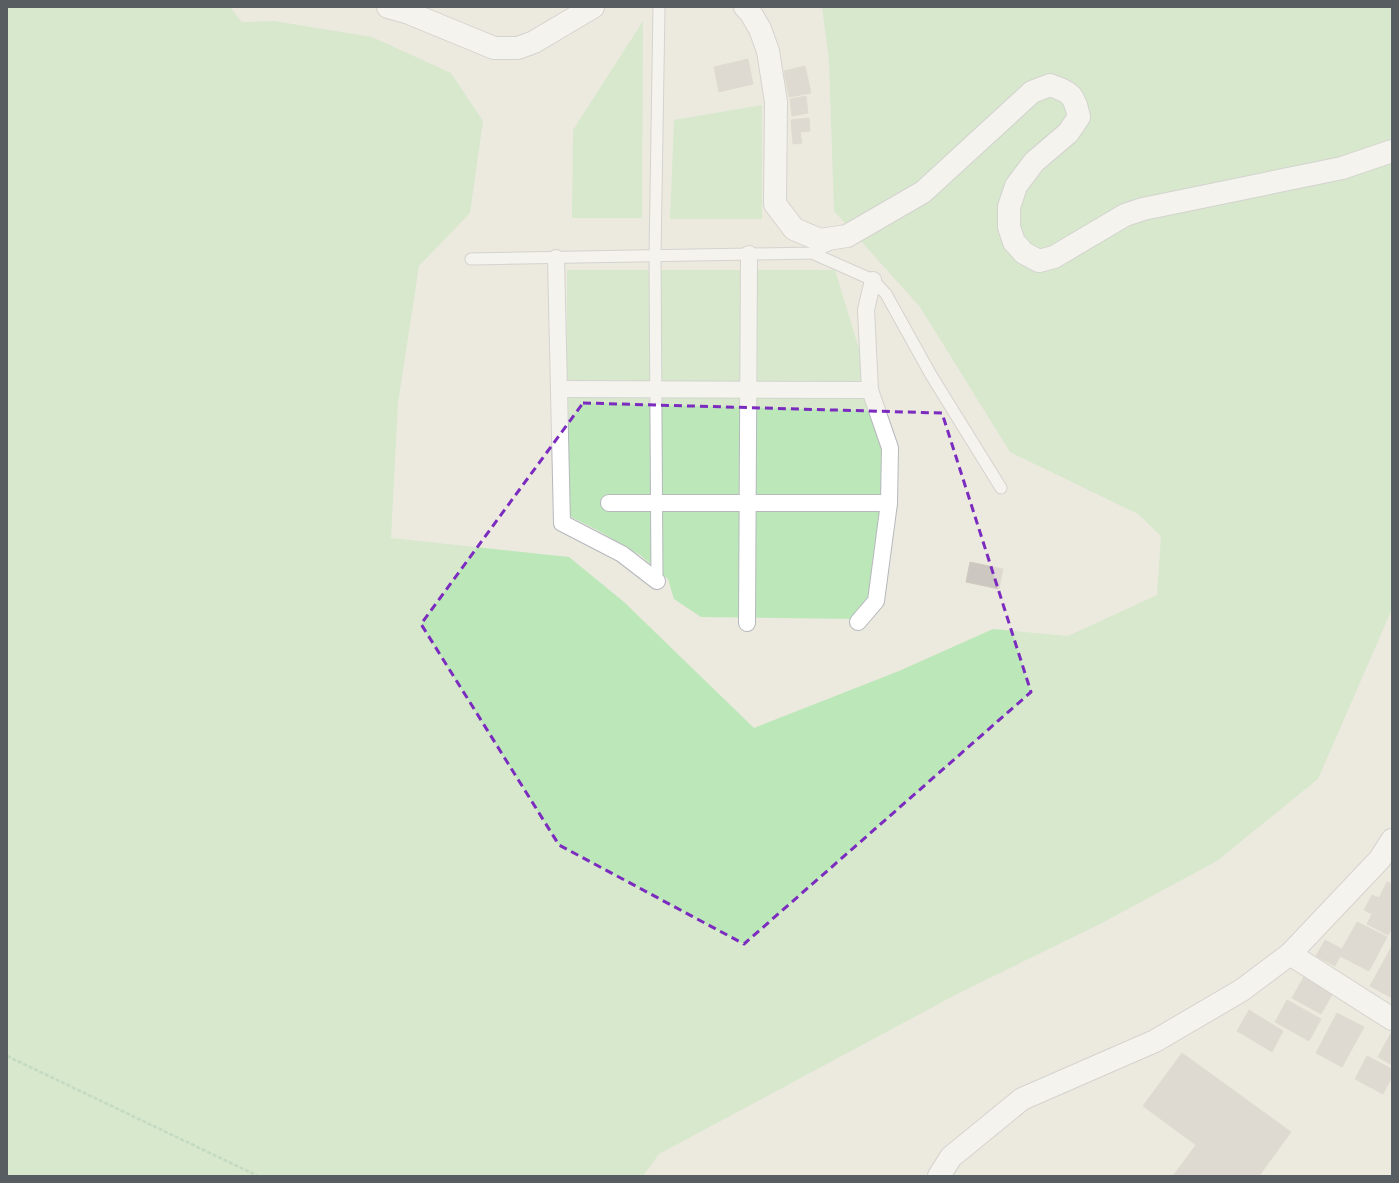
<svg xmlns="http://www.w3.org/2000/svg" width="1399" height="1183" font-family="'DM Sans',sans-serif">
	<rect width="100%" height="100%" fill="#ece9df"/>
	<g fill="#bce7b9">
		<path d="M7,7H230L242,22L274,21L372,37L451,73L483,121L470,213L419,266L398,403L391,538L569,557L624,602L754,728L899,671L993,629L1068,636L1157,595L1161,536L1138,514L1010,452L920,307L834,211L829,61L822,7H1392V609L1318,779L1217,861L1100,924L959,993L659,1154L643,1176H7Z"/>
		<path d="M643,21L642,218H572L573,130Z"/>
		<path d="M762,105V219H670L674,120Z"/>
		<path d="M567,270H835L866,372L885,448V509L871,599L855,619L701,617L674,599L668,579L640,555L597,530L567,515Z"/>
	</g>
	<g fill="#ccc7c0" stroke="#d1cabd">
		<path d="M748,59L753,84L719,92L714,67Z"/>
		<path d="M805,66L811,93L789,97L784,71Z"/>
		<path d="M806,96L808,113L792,116L790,99Z"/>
		<path d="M809,118L810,131L800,132L802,143L793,144L791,120Z"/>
		<path d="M970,562L1003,569L999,589L966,582Z"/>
		<path d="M1387,882L1392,884V928L1388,935L1367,924L1372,914L1364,910L1372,895L1379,898Z"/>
		<path d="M1357,922L1387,937L1369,971L1340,956L1335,966L1316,956L1325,940L1342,949Z"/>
		<path d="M1392,946V998L1370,986Z"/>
		<path d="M1305,975L1334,991L1321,1014L1292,998Z"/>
		<path d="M1287,1000L1321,1019L1309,1041L1275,1022Z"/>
		<path d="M1249,1010L1283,1031L1272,1052L1237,1031Z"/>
		<path d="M1337,1013L1364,1027L1342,1067L1316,1053Z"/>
		<path d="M1392,1031V1065L1378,1057Z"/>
		<path d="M1182,1053L1291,1132L1259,1176H1173L1196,1145L1143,1106Z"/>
		<path d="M1367,1056L1392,1069V1077L1383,1094L1355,1079Z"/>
	</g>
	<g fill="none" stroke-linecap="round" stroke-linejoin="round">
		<defs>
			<g id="service">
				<path d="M812,253L873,280L886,294L931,375L1001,488"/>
				<path d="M471,259L812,253L830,244"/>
				<path d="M657,581L655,256L659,7"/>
			</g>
			<g id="pedestrian">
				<path d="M556,258L562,523L622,554L657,581"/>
				<path d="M559,389L870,390"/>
				<path d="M609,503H889"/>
				<path d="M858,622L876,601L889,503L890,448L870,390L866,310L873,280"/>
				<path d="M747,623L749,254"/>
			</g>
			<g id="minor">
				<path d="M388,7L409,13L494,48H518L534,42L593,7"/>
				<path d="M745,7L750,12L760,29L768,51L776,102L775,204L794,229L820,240L847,236L923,192L1032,92L1050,85C1072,93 1074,95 1079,117L1068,133L1034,162L1016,186L1009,207V227L1014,242L1024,253L1039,261L1054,257L1125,215L1143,209L1342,168L1392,151"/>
				<path d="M1290,954L1392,1019"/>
				<path d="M939,1176L951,1157L1022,1099L1155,1041L1242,990L1290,954L1380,859L1392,840"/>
			</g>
		</defs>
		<use href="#service" stroke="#b5b8bd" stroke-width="13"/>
		<use href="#pedestrian" stroke="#b5b8bd" stroke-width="18"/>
		<use href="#minor" stroke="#b5b8bd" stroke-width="24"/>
		<path stroke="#92c89d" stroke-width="2.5" stroke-dasharray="4 2" stroke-linecap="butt" d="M7,1056L258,1176"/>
		<use href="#service" stroke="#fff" stroke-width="11"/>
		<use href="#pedestrian" stroke="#fff" stroke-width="16"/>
		<use href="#minor" stroke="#fff" stroke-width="22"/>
	</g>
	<path d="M0 0H1399V1183H0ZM583,403L942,413L1031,692L744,944L559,845L421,624Z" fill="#ece9df" fill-opacity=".55" fill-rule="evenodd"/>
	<path fill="none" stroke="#7b2cbf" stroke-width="3" stroke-dasharray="8 5" stroke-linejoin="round" d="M583,403L942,413L1031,692L744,944L559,845L421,624Z"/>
	<rect width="1399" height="1183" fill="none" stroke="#585d61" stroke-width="16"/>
</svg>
